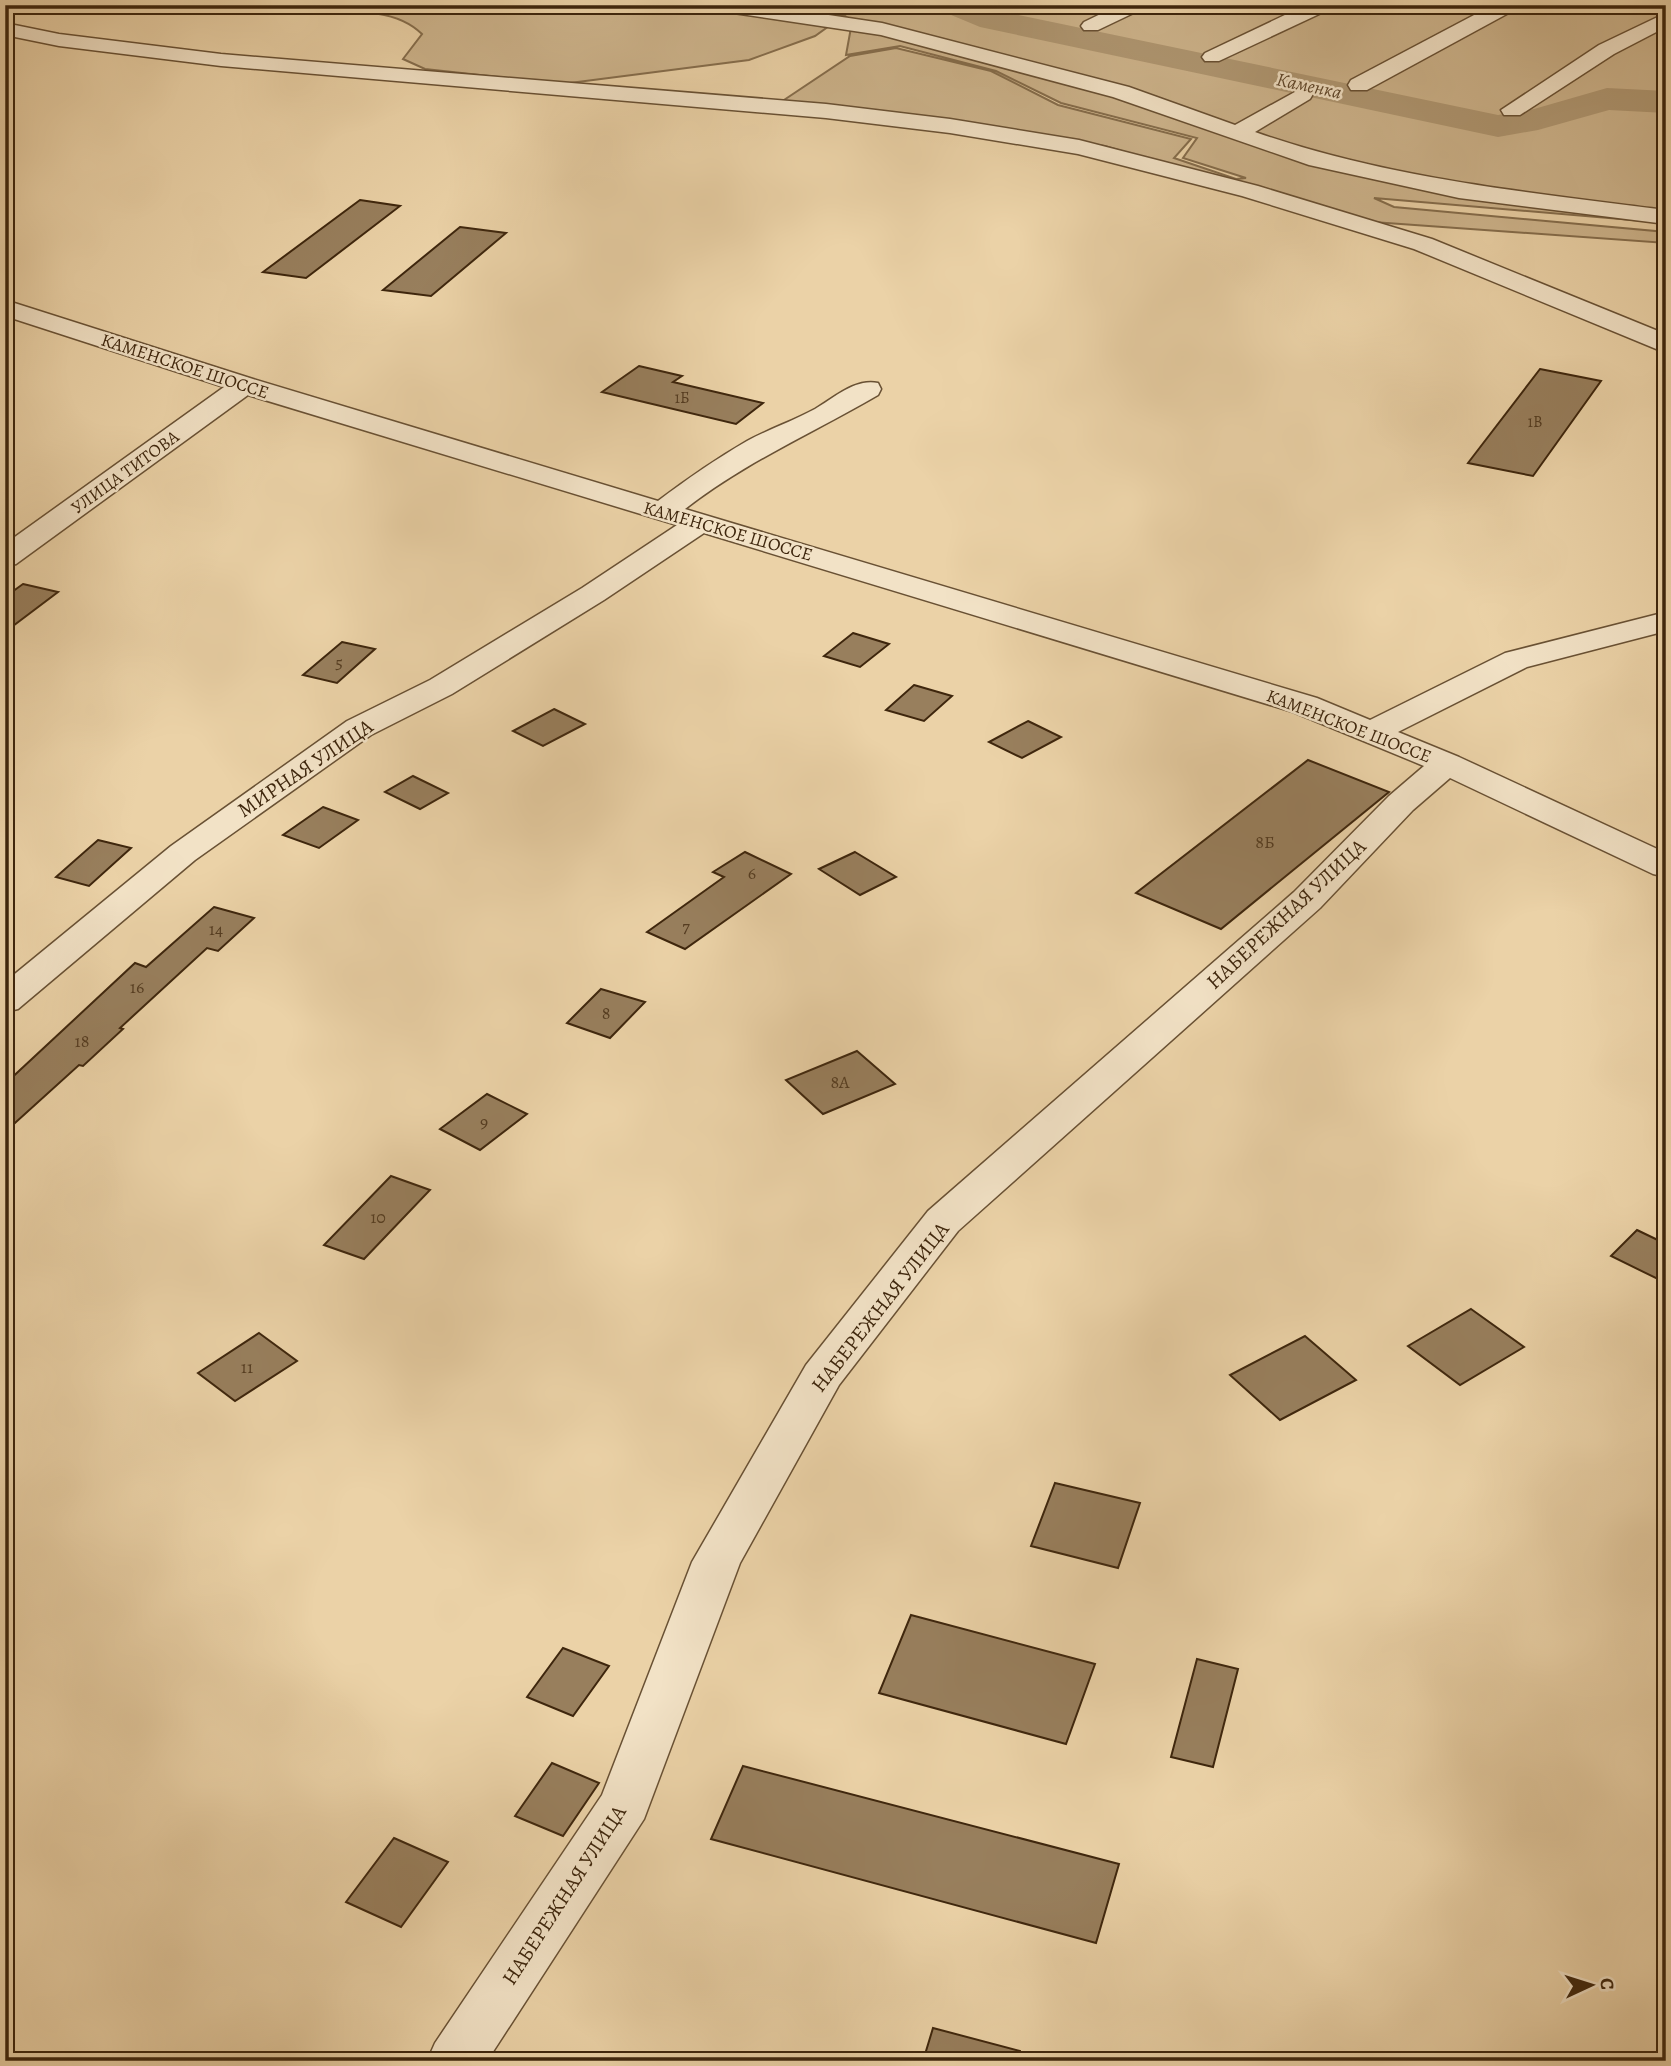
<svg xmlns="http://www.w3.org/2000/svg" width="1671" height="2066" font-family="Alegreya,serif">
	<rect width="100%" height="100%" fill="#ebd2a7"/>
	<filter id="stains"><feTurbulence type="fractalNoise" baseFrequency=".00286" numOctaves="4"/><feColorMatrix values="0 0 0 0 .2 0 0 0 0 .09 0 0 0 0 .02 0 0 0 .5 -.17"/></filter>
	<radialGradient id="worn" r=".72"><stop offset=".6" stop-color="#630" stop-opacity="0"/><stop offset="1" stop-color="#630" stop-opacity=".3"/></radialGradient>
	<g fill="#ceb58d" stroke="#866e4d" stroke-width="2">
		<path d="M189,5H742L843,16L815,36L749,60L562,84L425,69L403,59L422,34C390,3 339,14 298,13C261,12 225,10 189,5Z"/>
		<path d="M777,5H945L970,18L1495,128L1543,124L1611,104L1664,107L1666,223L1374,198L1394,207L1666,232V243L1373,222L1243,187L1105,146L933,120L778,104L850,56L896,48L991,71L1058,105L1191,139L1174,158L1236,179L1246,178L1183,158L1197,138L1061,103L996,71L900,46L846,55L852,22L842,13Z"/>
		<path d="M967,5H1666V98L1600,94L1530,115L1497,121L987,15Z"/>
	</g>
	<g fill="none" stroke-linecap="round" stroke-linejoin="round">
		<path fill="#b09873" fill-rule="evenodd" d="M940,5H982L990,9L1498,115L1534,109L1607,88L1666,91V113L1609,110L1538,130L1498,137L980,27L944,12Z"/>
	</g>
	<g fill="#987f5d" stroke="#3e260d" stroke-width="2">
		<path d="M360,200L400,206L306,278L263,272Z"/>
		<path d="M460,227L506,233L431,296L383,290Z"/>
		<path d="M639,366L682,376L673,382L763,403L736,424L602,392Z"/>
		<path d="M1540,369L1601,381L1533,476L1468,463Z"/>
		<path d="M23,584L58,592L5,632V597Z"/>
		<path d="M853,633L889,644L860,667L824,656Z"/>
		<path d="M342,642L375,649L337,683L303,675Z"/>
		<path d="M914,685L952,696L924,721L886,710Z"/>
		<path d="M554,709L585,724L543,746L513,731Z"/>
		<path d="M1028,721L1061,737L1022,758L989,742Z"/>
		<path d="M1308,760L1389,792L1221,929L1136,893Z"/>
		<path d="M413,776L448,793L420,809L385,792Z"/>
		<path d="M323,807L358,820L319,848L283,835Z"/>
		<path d="M98,840L131,848L89,886L56,877Z"/>
		<path d="M745,852L791,874L685,949L647,932L724,877L713,872Z"/>
		<path d="M855,852L896,877L860,895L819,869Z"/>
		<path d="M214,907L254,918L218,951L207,948L120,1028L123,1029L83,1066L79,1065L5,1132V1084L135,963L146,967Z"/>
		<path d="M601,989L645,1002L610,1038L567,1023Z"/>
		<path d="M857,1051L895,1084L823,1114L786,1080Z"/>
		<path d="M487,1094L527,1114L480,1150L440,1129Z"/>
		<path d="M391,1176L430,1190L364,1259L324,1245Z"/>
		<path d="M1637,1230L1666,1244V1283L1611,1256Z"/>
		<path d="M1471,1309L1524,1347L1460,1385L1408,1346Z"/>
		<path d="M259,1333L297,1361L235,1401L198,1373Z"/>
		<path d="M1305,1336L1356,1380L1280,1420L1230,1375Z"/>
		<path d="M1055,1483L1140,1503L1118,1568L1031,1546Z"/>
		<path d="M911,1615L1095,1664L1066,1744L879,1693Z"/>
		<path d="M563,1648L609,1666L573,1716L527,1697Z"/>
		<path d="M1197,1659L1238,1669L1213,1767L1171,1757Z"/>
		<path d="M552,1763L599,1783L563,1836L515,1816Z"/>
		<path d="M743,1766L1119,1864L1096,1943L711,1839Z"/>
		<path d="M394,1838L448,1862L401,1927L346,1902Z"/>
		<path d="M933,2028L1020,2051L1019,2061H923Z"/>
	</g>
	<g fill="none" stroke-linecap="round" stroke-linejoin="round">
		<defs>
			<g id="minor">
				<path d="M710,5H762L882,23L1129,87L1235,125L1302,88L1310,89L1313,94L1310,99L1255,132C1390,179 1525,192 1666,210V224L1459,198L1309,165L1113,97L881,35L720,11Z"/>
				<path d="M1119,5H1145L1142,9L1098,30H1084L1081,26L1084,22Z"/>
				<path d="M1306,5H1333L1330,9L1219,61H1205L1202,57L1205,53Z"/>
				<path d="M1493,5H1519L1516,9L1367,90H1351L1348,85L1351,80Z"/>
				<path d="M1666,13V27L1614,54L1520,115H1504L1501,110L1599,45Z"/>
				<path d="M5,23L59,34L221,54L826,104L950,119L1079,140L1258,186L1432,239L1658,331L1666,334V353L1414,249L1242,196L1078,154L950,133L826,118L221,66L59,46L5,35Z"/>
				<path d="M5,300L253,379L658,501C687,479 716,459 747,441C769,429 793,421 815,409C834,398 855,378 878,383L881,389L878,395C813,433 745,462 685,509L1317,698L1370,720L1505,653L1666,612V631L1527,667L1398,732L1459,757L1666,853V877L1653,874L1450,778L1413,810L1320,908L958,1231L839,1385L740,1563L644,1819L487,2061H427L435,2043L602,1795L692,1562L806,1365L928,1211L1294,892L1389,796L1424,766L1293,712L704,533L604,600L452,694L371,735L195,860L18,1009L5,1012V982L171,846L347,721L430,680L582,588L677,525L248,395L16,564L5,567V544L224,387L5,316Z"/>
			</g>
		</defs>
		<use href="#minor" stroke="#695134" stroke-width="3"/>
		<use href="#minor" fill="#f2e2c6" fill-rule="evenodd"/>
	</g>
	<g text-anchor="middle" dominant-baseline="central" stroke-width="5" stroke-linejoin="round" paint-order="stroke">
		<g font-size="16" fill="#543c21">
			<text x="682" y="398">1Б</text>
			<text x="1535" y="422">1В</text>
		</g>
		<g font-size="18" fill="#3e260d" stroke="#f2e2c6">
			<text transform="translate(185 366) rotate(18)">КАМЕНСКОЕ ШОССЕ</text>
			<text transform="translate(125 472) rotate(-36)">УЛИЦА ТИТОВА</text>
			<text transform="translate(728 531) rotate(16)">КАМЕНСКОЕ ШОССЕ</text>
			<text transform="translate(1349 726) rotate(21)">КАМЕНСКОЕ ШОССЕ</text>
		</g>
		<g font-size="18" fill="#543c21">
			<text x="339" y="662">5</text>
			<text x="1265" y="842">8Б</text>
			<text x="752" y="873">6</text>
			<text x="686" y="926">7</text>
			<text x="216" y="929">14</text>
			<text x="137" y="987">16</text>
			<text x="606" y="1013">8</text>
			<text x="82" y="1041">18</text>
			<text x="840" y="1082">8А</text>
			<text x="484" y="1122">9</text>
			<text x="378" y="1217">10</text>
			<text x="247" y="1367">11</text>
		</g>
		<g font-size="19" font-style="italic" fill="#60482c" stroke="#f2e2c6">
			<text transform="translate(1309 86) rotate(12)">Каменка</text>
		</g>
		<g font-size="21" fill="#3e260d" stroke="#f2e2c6">
			<text transform="translate(305 768) rotate(-34)">МИРНАЯ УЛИЦА</text>
			<text transform="translate(1286 914) rotate(-43)">НАБЕРЕЖНАЯ УЛИЦА</text>
			<text transform="translate(880 1307) rotate(-52)">НАБЕРЕЖНАЯ УЛИЦА</text>
			<text transform="translate(564 1895) rotate(-57)">НАБЕРЕЖНАЯ УЛИЦА</text>
		</g>
	</g>
	<rect width="1671" height="2066" fill="none" stroke="#ebd2a7" stroke-width="28"/>
	<rect x="7" y="7" width="1657" height="2052" fill="none" stroke="#3e260d" stroke-width="3.5"/>
	<rect x="14" y="14" width="1643" height="2038" fill="none" stroke="#3e260d" stroke-width="2"/>
	<g transform="translate(1591 1985) rotate(86)" stroke="#f2e2c6" stroke-width="5" paint-order="stroke">
	<path d="M0-5L12 26L0 18L-12 26Z" fill="#3e260d"/>
	<text y="-10" font-size="19" font-weight="bold" text-anchor="middle" fill="#3e260d">С</text>
	</g>
	<rect width="100%" height="100%" filter="url(#stains)"/>
	<rect width="100%" height="100%" fill="url(#worn)"/>
</svg>
